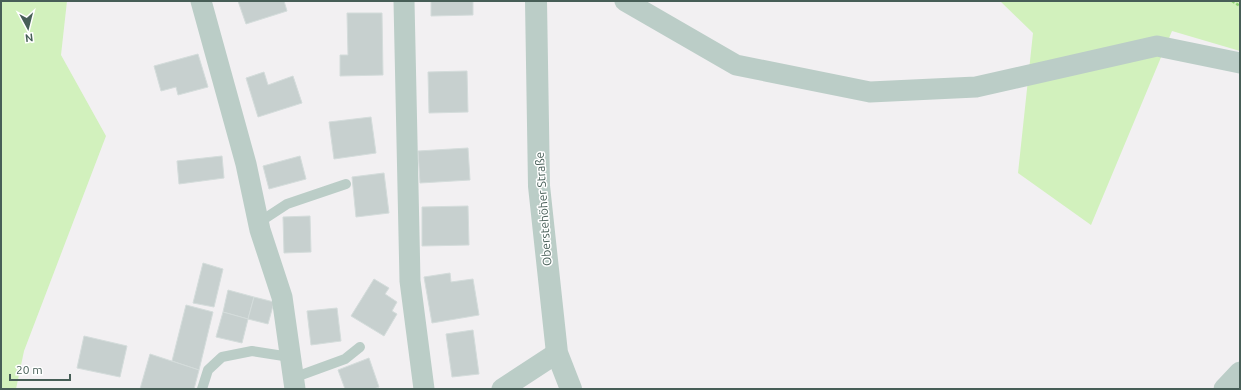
<svg xmlns="http://www.w3.org/2000/svg" width="1241" height="390" font-family="Ubuntu,sans-serif">
	<rect width="100%" height="100%" fill="#f2f0f2"/>
	<g fill="#d2f1bd">
		<path d="M1,1H67L61,55L106,136L24,351L16,389H1Z"/>
		<path d="M1000,1H1240V51L1172,31L1091,225L1018,173L1033,33Z"/>
	</g>
	<g fill="#c7d0cf" stroke="#d4dcdb">
		<path d="M238,1H284L287,11L246,24Z"/>
		<path d="M431,1H473V15L431,16Z"/>
		<path d="M347,13H382L383,75L340,76V55H348Z"/>
		<path d="M198,54L208,87L178,95L176,87L161,91L154,66Z"/>
		<path d="M467,71L468,112L429,113L428,72Z"/>
		<path d="M264,72L268,85L293,76L302,103L258,117L246,78Z"/>
		<path d="M371,117L376,153L334,159L329,122Z"/>
		<path d="M468,148L470,180L420,183L418,151Z"/>
		<path d="M222,156L224,178L179,184L177,161Z"/>
		<path d="M300,156L306,179L269,189L263,166Z"/>
		<path d="M384,173L389,213L356,217L352,177Z"/>
		<path d="M468,206L469,245L422,246V207Z"/>
		<path d="M310,216L311,252L284,253L283,217Z"/>
		<path d="M203,263L223,269L214,307L193,303Z"/>
		<path d="M450,273L451,282L473,279L479,315L432,323L424,277Z"/>
		<path d="M374,279L389,288L385,294L397,302L392,311L397,314L384,336L351,316Z"/>
		<path d="M228,290L254,297L248,319L223,312Z"/>
		<path d="M254,297L274,302L268,324L248,319Z"/>
		<path d="M186,305L213,312L199,370L172,361Z"/>
		<path d="M337,308L341,341L311,345L307,311Z"/>
		<path d="M223,312L248,319L242,343L216,337Z"/>
		<path d="M473,330L479,374L452,377L446,334Z"/>
		<path d="M84,336L127,346L120,377L77,368Z"/>
		<path d="M150,354L199,370L194,389H140Z"/>
		<path d="M369,358L379,387L374,389H345L338,370Z"/>
	</g>
	<g fill="none" stroke-linecap="round" stroke-linejoin="round">
		<path stroke="#8dd173" stroke-width="2.5" stroke-dasharray="3 2" stroke-linecap="butt" d="M1232,1L1240,6"/>
		<g stroke="#bbcdc7" stroke-width="10">
			<path d="M258,223L287,204L346,184"/>
			<path d="M293,378L345,359L360,347"/>
			<path d="M202,389L208,370L222,357L252,351L290,357"/>
		</g>
		<g stroke="#bbcdc7" stroke-width="21">
			<path d="M201,1L246,164L260,230L282,297L295,389"/>
			<path d="M404,1L410,281L424,389"/>
			<path d="M625,1L736,65L870,92L976,87L1157,46L1240,63"/>
			<path d="M502,389L557,353"/>
			<path d="M1224,389L1240,372"/>
		</g>
		<path stroke="#bbcdc7" stroke-width="22" d="M536,1L539,186L557,353L571,389"/>
	</g>
	<g text-anchor="middle" dominant-baseline="central" stroke-width="3" stroke-linejoin="round" paint-order="stroke">
		<g font-size="12" fill="#475e57" stroke="#fff">
			<text transform="translate(543 209) rotate(-94)">Oberstehöher Straße</text>
		</g>
	</g>
	<rect width="1241" height="390" fill="none" stroke="#475e57" stroke-width="4"/>
	<g transform="translate(28 28) rotate(173)" stroke="#ffffff" stroke-width="3" paint-order="stroke">
	<path d="M0-3L7 15L0 10L-7 15Z" fill="#475e57"/>
	<text y="-6" font-size="11" font-weight="bold" text-anchor="middle" fill="#475e57">N</text>
	</g>
	<path d="M10 374v6h60v-6" fill="none" stroke="#475e57" stroke-width="2"/>
	<text x="16" y="374" font-size="12" fill="#475e57" stroke="#ffffff" stroke-width="3" paint-order="stroke">20 m</text>
</svg>
